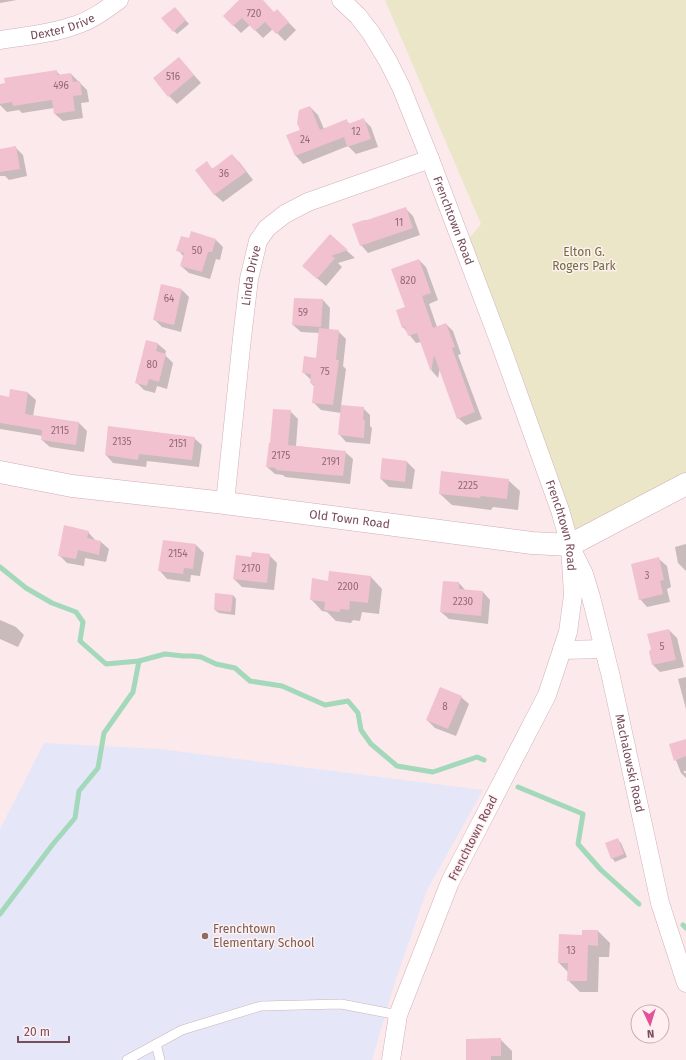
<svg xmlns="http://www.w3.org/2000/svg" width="686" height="1060" font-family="'Fira Sans',sans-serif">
	<rect width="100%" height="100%" fill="#fce9eb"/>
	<path fill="#e5e7f9" d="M44,743L160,749L483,790L427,890L395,982L372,1060H0V829Z"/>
	<path fill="#eae6c7" d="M385,0H686V485L574,539L467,241L481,224Z"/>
	<g fill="#0003">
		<path d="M0,0H17L0,3Z"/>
		<path d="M240,0H262L274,13L277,11L296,30L285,41L273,29L263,38L250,25L241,33L224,16Z"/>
		<path d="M178,12L189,24L177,34L174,31Z"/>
		<path d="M179,58L201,83L177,104L169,96Z"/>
		<path d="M56,71L60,75L71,74L87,90L89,102L81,103L83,118L63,121L55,114L54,108L22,113L19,110L7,112L0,105V85Z"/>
		<path d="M310,107L318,115L324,129L346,121L350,124L364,120L371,127L378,147L356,154L348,146L303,164L296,156L288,135L301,130Z"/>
		<path d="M15,147L23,155L27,176L9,180L5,176H0V150Z"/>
		<path d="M232,155L240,163L253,180L223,202L215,195L197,170L206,163L213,169Z"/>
		<path d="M405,208L413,216L420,235L368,253L361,245L367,221Z"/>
		<path d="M330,236L355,258L338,263L342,267L326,286L311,273Z"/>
		<path d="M190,239L216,240L223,247L220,260L216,259L210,279L189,273L181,266L184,257L178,250Z"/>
		<path d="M419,260L426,267L438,300L429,304L437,327L446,324L453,331L461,354L458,355L482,419L466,425L458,418L440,368L438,378L432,371L421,342L416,343L403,327L406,308Z"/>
		<path d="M182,290L189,297L181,332L162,327L154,319Z"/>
		<path d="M323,300L330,308L329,330L338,331L346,339L343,366L346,369L341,406L363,408L370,415V426L372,428L370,444L346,442L339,434L341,413L321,410L313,402L315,387L311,383V380L303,372L317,359L320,333L301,332L293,325Z"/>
		<path d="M147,341L158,344L166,351L165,355L173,363L167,389L157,386L155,393L144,390L136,382Z"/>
		<path d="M11,390L28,393L36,400L33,416L79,423L87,431L84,452L50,447L42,440L43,436L0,429V396L10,398Z"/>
		<path d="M290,411L298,419L296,446L345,452L353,459L350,484L285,477L283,475L275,474L267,467L271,444Z"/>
		<path d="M194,438L202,445L199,467L147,461L146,467L113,463L106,455Z"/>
		<path d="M407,462L415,470L412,489L389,487L381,479Z"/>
		<path d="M508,480L520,491L518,510L493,507L491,510L452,505L440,494Z"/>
		<path d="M88,532L96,541L101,542L109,549L106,562L85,558L84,566L67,563L59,555Z"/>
		<path d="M686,544V571L678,563L675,547Z"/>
		<path d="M196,545L204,553L200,576L191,575L190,582L167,579L160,571Z"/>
		<path d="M269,555L277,563L274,590L242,587L234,579L252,558Z"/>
		<path d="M659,559L667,566L671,587L667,589L670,602L647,607L640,599Z"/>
		<path d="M371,577L382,589L379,614L362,612L360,621L353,620L351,623L336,621L327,612L322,611L311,599L329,582Z"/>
		<path d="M459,583L466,591L483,592L490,600L488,624L449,619L441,612Z"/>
		<path d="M233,595L236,599L235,615L219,613L215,610Z"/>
		<path d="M0,620L16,627L24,635L18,647L0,639Z"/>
		<path d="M669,630L677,638L684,667L660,672L653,665Z"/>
		<path d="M686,677V709L678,679Z"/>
		<path d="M461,697L469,704L456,736L435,728L427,720Z"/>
		<path d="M686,740V771H684V773H686V778L681,773L670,745Z"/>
		<path d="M617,839L621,843L627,857L615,862L612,858Z"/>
		<path d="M598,931L610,943L609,957H599L598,992H580L568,980V972L559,963L583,936Z"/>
		<path d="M500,1039L512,1051V1060H467Z"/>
	</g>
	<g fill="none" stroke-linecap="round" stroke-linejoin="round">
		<g stroke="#a3d8bb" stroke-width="5">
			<path d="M0,567L26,588L52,603L76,612L83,622L80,641L106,664L139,661L165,654L183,656H192L201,657L216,664L235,668L250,681L282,686L325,705L348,701L358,713L361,730L371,744L397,766L433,772L477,757L484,760"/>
			<path d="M518,787L583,814L578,844L601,870L639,904"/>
			<path d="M0,914L53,844L75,818L79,791L98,768L104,733L133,692L139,661"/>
			<path d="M683,925L686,928"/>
		</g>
	</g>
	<g fill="#f1c1d0">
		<path d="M239,0H263L274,12L277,9L289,22L276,34L265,22L255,31L242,18L233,26L223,16Z"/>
		<path d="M175,7L186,20L173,32L161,18Z"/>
		<path d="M179,57L194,75L168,97L153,78Z"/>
		<path d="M57,70V75L71,73L73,82L80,81L82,95L73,96L75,111L54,114L52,100L13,106L12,102L0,104V84L5,83L4,78Z"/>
		<path d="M310,106L320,130L347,119L348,124L364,118L371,139L347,147L344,137L295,156L286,135L300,130L297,123L299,110Z"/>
		<path d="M16,146L20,169L0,172V149Z"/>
		<path d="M232,154L246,172L214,195L195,170L207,161L212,169Z"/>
		<path d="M406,207L413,228L360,246L352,224L364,220H367Z"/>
		<path d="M191,231L216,239L212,252H208L202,272L180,266L184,253L176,251L181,236L189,238Z"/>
		<path d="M330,234L348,250L331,256L335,258L317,279L302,266Z"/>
		<path d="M419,259L431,293L422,296L433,328L446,323L455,347L452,348L475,412L457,419L434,355L431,372L417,333L408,336L405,327L402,328L396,310L405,307L391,269Z"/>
		<path d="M161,284L182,289L174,325L153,320Z"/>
		<path d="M294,298L323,299L321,327L292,325Z"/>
		<path d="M319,328L339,330L336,360H339L333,405L312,403L314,384L310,383L311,374L302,373L304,356L316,358Z"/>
		<path d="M146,340L158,343L156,351L166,354L159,382L149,379L147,386L135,383Z"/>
		<path d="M10,389L28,392L25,414L79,422L76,445L41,440L42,430L0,423V395L9,397Z"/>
		<path d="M341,405L364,407L363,420H365L364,438L338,435Z"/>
		<path d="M273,409L291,410L288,445L346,451L343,476L276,470V468L266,467L269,443H270Z"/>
		<path d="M108,426L195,437L192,460L139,454L138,460L105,455Z"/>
		<path d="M382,458L407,461L405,482L380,479Z"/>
		<path d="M441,471L509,479L507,499L481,496L480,498L439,494Z"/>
		<path d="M64,525L89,531L87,538L101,541L99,555L78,550L76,559L58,556Z"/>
		<path d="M163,540L196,544L193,569L184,568L183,574L158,571Z"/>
		<path d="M252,552L270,554L267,583L233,579L236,555L251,557Z"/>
		<path d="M659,557L664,580L660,581L663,594L639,600L631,564Z"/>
		<path d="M329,571L371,576L368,603L350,601L349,610L341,609L339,612L324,610L325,602L310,600L312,578L328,581Z"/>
		<path d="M443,581L459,582V589L483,591L481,616L440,612Z"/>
		<path d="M215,593L233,595L231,612L214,610Z"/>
		<path d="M669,629L676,660L652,665L649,652L651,649L647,634Z"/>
		<path d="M440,687L462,696L448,729L426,720Z"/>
		<path d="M686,739V756L674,761L669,744Z"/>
		<path d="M618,838L624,854L611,859L605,843Z"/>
		<path d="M582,930H598V946L588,945L587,981H567L568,963H558L559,934L582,935Z"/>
		<path d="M501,1038V1056H491V1060H466V1039Z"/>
	</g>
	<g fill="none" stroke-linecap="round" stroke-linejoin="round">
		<defs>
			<g id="service">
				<path d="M156,1044L160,1060"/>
				<path d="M127,1060L182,1030L261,1006L341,1004L398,1015"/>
			</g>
			<g id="minor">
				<path id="s1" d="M341,0L358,16L371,33L388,61L401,87L430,159L501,346L560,510L570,545L573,595L568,632L547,695L450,882L398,1015L391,1060"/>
				<path id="s2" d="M0,40C25,36 52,34 76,25C92,20 105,10 119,0"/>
				<path id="s3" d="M225,503L242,338L249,279L258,241L267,228L285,214L308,202L430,159"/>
				<path id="s4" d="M574,554L584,574L591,597L611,677L660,903L686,983"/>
				<path d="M562,650L604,649"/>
			</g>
			<g id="secondary">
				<path id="s5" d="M0,472L72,486L225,503L532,543L570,545L686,484"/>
			</g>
		</defs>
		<use href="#service" stroke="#d1b1b9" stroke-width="10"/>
		<use href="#minor" stroke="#d1b1b9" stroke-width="19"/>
		<use href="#secondary" stroke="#d1acb5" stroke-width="23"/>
		<use href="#service" stroke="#fff" stroke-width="9"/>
		<use href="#minor" stroke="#fff" stroke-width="18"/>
		<use href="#secondary" stroke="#fff" stroke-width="22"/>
	</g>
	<circle fill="#8d6e63" stroke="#ffeff1" stroke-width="1.5" cx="205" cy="936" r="4"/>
	<g text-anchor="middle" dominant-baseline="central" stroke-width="3" stroke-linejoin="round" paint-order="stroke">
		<g font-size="10" fill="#966978">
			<text x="254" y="14">720</text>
			<text x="173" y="77">516</text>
			<text x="61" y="86">496</text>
			<text x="356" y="132">12</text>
			<text x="305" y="140">24</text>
			<text x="224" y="174">36</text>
			<text x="399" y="223">11</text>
			<text x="197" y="251">50</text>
			<text x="408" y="281">820</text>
			<text x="169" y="299">64</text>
			<text x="303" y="313">59</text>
			<text x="152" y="365">80</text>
			<text x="325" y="372">75</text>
			<text x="60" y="431">2115</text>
			<text x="122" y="442">2135</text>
			<text x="178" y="444">2151</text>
			<text x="281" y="456">2175</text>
			<text x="331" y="462">2191</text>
			<text x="468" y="486">2225</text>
			<text x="178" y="554">2154</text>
			<text x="251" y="569">2170</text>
			<text x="647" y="576">3</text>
			<text x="348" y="587">2200</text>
			<text x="463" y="602">2230</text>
			<text x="662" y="647">5</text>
			<text x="445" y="707">8</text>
			<text x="571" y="951">13</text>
		</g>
		<g font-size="12" fill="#774c5b" stroke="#ffeff1">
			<text stroke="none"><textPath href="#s2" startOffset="64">Dexter Drive</textPath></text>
			<text stroke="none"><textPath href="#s1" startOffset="250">Frenchtown Road</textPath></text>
			<text stroke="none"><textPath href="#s3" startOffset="229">Linda Drive</textPath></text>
			<text stroke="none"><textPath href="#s5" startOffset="353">Old Town Road</textPath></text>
			<text stroke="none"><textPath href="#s1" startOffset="574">Frenchtown Road</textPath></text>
			<text stroke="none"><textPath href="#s4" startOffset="217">Machalowski Road</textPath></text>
			<text transform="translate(473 838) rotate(-63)">Frenchtown Road</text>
		</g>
		<g font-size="12" fill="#70703f" stroke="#ffeff1">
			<text x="584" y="252">Elton G.<tspan x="584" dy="14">Rogers Park</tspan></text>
		</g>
		<g font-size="12" fill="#785e54" stroke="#ffeff1" text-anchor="start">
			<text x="213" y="929">Frenchtown<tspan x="213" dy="14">Elementary School</tspan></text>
		</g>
	</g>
	<g transform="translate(650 1024) rotate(176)"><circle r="19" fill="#ffeff1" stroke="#c9aeb5"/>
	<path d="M0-3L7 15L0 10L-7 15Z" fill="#e35197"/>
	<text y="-6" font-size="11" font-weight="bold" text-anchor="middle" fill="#774c5b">N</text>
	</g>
	<path d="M18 1036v6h51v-6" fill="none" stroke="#774c5b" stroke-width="2"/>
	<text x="24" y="1036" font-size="12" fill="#774c5b" stroke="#ffeff1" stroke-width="3" paint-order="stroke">20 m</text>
</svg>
